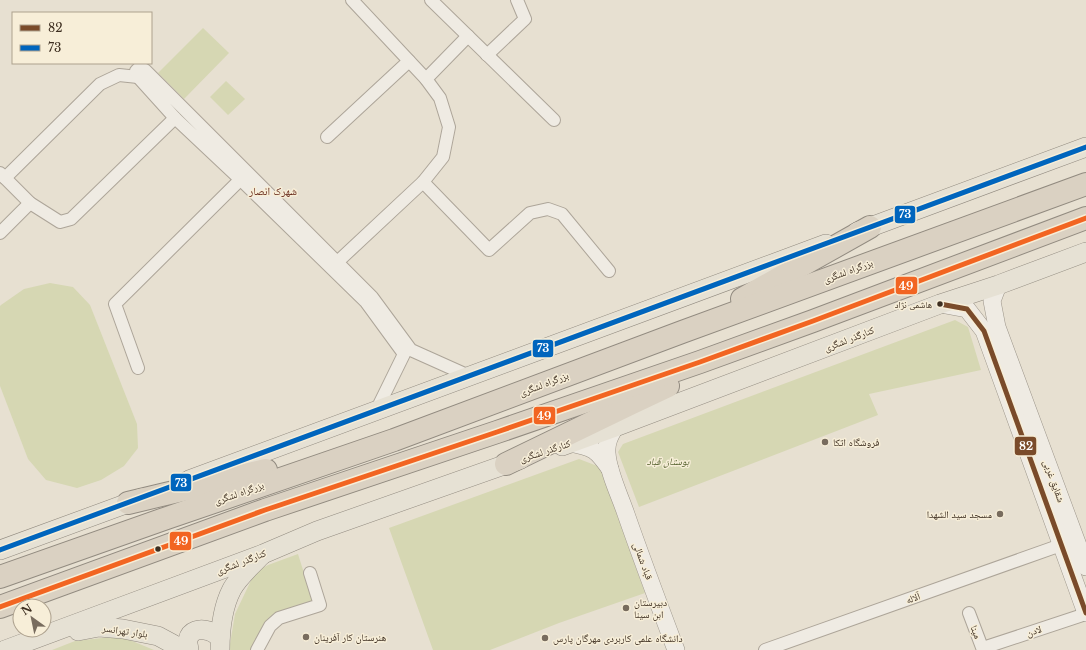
<svg xmlns="http://www.w3.org/2000/svg" width="1086" height="650" font-family="'Libre Baskerville','Noto Naskh Arabic',serif">
	<rect width="100%" height="100%" fill="#e7e0d1"/>
	<g fill="#d6d7b3">
		<path d="M203,28L229,53L184,99L158,73Z"/>
		<path d="M226,81L245,99L228,115L210,97Z"/>
		<path d="M50,283L73,287L90,305L137,424L138,448L124,466L101,480L77,488L46,480L28,459L0,386V306L1,305L24,289Z"/>
		<path d="M955,320L968,327L981,370L869,394L878,415L639,507L618,452L623,444Z"/>
		<path d="M579,459L600,467L645,593L559,623L490,650H433L389,528Z"/>
		<path d="M298,554L314,605L277,617L253,650H229L235,614L255,572L268,565Z"/>
		<path d="M120,636L154,650H52L75,641Z"/>
	</g>
	<g fill="none" stroke-linecap="round" stroke-linejoin="round">
		<defs>
			<g id="street">
				<path d="M431,0L554,120"/>
				<path d="M487,55L525,19L517,0"/>
				<path d="M426,79L468,36"/>
				<path d="M327,137L409,61"/>
				<path d="M0,173L30,203L60,222L71,219L175,118"/>
				<path d="M5,178L100,84L119,75L138,77"/>
				<path d="M423,182L489,250L530,213L548,209L562,214L609,271"/>
				<path d="M0,233L30,203"/>
				<path d="M332,267L423,182L443,157L449,127L440,98L426,79L352,0"/>
				<path d="M138,368L115,304L245,175"/>
				<path d="M376,411L404,354L366,302L241,180L175,118L138,77L136,71L138,69L141,68L145,70L372,297L411,350L469,376"/>
				<path d="M969,613L983,650"/>
				<path d="M983,648L1086,614"/>
				<path d="M257,650L270,626L279,618L320,605L310,573"/>
				<path d="M765,650L1061,545"/>
			</g>
			<g id="secondary">
				<path d="M998,285L992,301L997,327L1086,567"/>
				<path d="M940,304L967,309L984,331L1086,613"/>
				<path d="M615,427C610,436 606,443 607,453C608,472 620,496 626,514C642,560 659,605 676,650"/>
				<path d="M570,443C594,448 596,449 610,469"/>
			</g>
			<g id="primary">
				<path d="M857,232L1086,147"/>
				<path d="M562,446L615,427L940,304L998,285L1086,252"/>
				<path d="M189,480L826,244"/>
				<path d="M0,550L142,498"/>
				<path d="M78,631L99,627L123,629L158,636L184,650"/>
				<path d="M5,650L263,554L317,531L521,459"/>
				<path d="M189,650C189,647 187,643 188,640C190,630 200,628 209,631C213,632 216,635 220,637"/>
				<path d="M220,650C220,631 223,606 232,589C238,578 252,565 261,556"/>
			</g>
			<g id="highway">
				<path d="M742,299L870,227"/>
				<path d="M506,464L632,403L668,386"/>
				<path d="M128,503L266,470"/>
				<path d="M0,577L167,518L394,440L682,332L1086,184"/>
				<path d="M0,607L265,510L497,432L700,362L813,321L1086,218"/>
			</g>
		</defs>
		<use href="#street" stroke="#ada599" stroke-width="14"/>
		<use href="#secondary" stroke="#9c958a" stroke-width="18"/>
		<use href="#primary" stroke="#928b80" stroke-width="20"/>
		<use href="#highway" stroke="#928b80" stroke-width="24"/>
		<use href="#street" stroke="#efebe3" stroke-width="12"/>
		<use href="#secondary" stroke="#efebe3" stroke-width="17"/>
		<use href="#primary" stroke="#e6e1d4" stroke-width="19"/>
		<use href="#highway" stroke="#dad1c2" stroke-width="22"/>
		<defs>
			<path id="bus-1" d="M940,304L967,309L984,331L1086,613"/>
			<path id="bus-2" d="M0,550L1086,147"/>
			<path id="bus-3" d="M0,607L265,510L497,432L700,362L813,321L1086,218"/>
		</defs>
		<use href="#bus-1" stroke="#f7eed8" stroke-width="8"/>
		<use href="#bus-2" stroke="#f7eed8" stroke-width="8"/>
		<use href="#bus-3" stroke="#f7eed8" stroke-width="8"/>
		<use href="#bus-1" stroke="#7a4b2a" stroke-width="5"/>
		<use href="#bus-2" stroke="#0065bd" stroke-width="5"/>
		<use href="#bus-3" stroke="#f26522" stroke-width="5"/>
	</g>
	<g fill="#3d2e20" stroke="#f7eed8" stroke-width="1.5">
		<circle cx="940" cy="304" r="3.5"/>
		<circle cx="158" cy="549" r="3.5"/>
	</g>
	<g fill="#786c5e" stroke="#f7eed8" stroke-width="1.5">
		<circle cx="825" cy="442" r="4"/>
		<circle cx="1000" cy="514" r="4"/>
		<circle cx="626" cy="608" r="4"/>
		<circle cx="306" cy="637" r="4"/>
		<circle cx="545" cy="638" r="4"/>
	</g>
	<g text-anchor="middle" dominant-baseline="central" stroke-width="3" stroke-linejoin="round" paint-order="stroke">
		<g font-size="9" fill="#3d2e20" stroke="#f7eed8" text-anchor="end">
			<text x="932" y="304">هاشمی نژاد</text>
		</g>
		<g font-size="10" fill="#3d2e20" stroke="#f7eed8">
			<text transform="translate(848 271) rotate(-20)">بزرگراه لشگری</text>
			<text transform="translate(849 339) rotate(-21)">کنارگذر لشگری</text>
			<text transform="translate(544 384) rotate(-21)">بزرگراه لشگری</text>
			<text transform="translate(545 451) rotate(-18)">کنارگذر لشگری</text>
			<text transform="translate(1054 481) rotate(70)">شقایق غربی</text>
			<text transform="translate(239 493) rotate(-19)">بزرگراه لشگری</text>
			<text transform="translate(643 561) rotate(70)">قباد شمالی</text>
			<text transform="translate(241 562) rotate(-21)">کنارگذر لشگری</text>
			<text transform="translate(913 598) rotate(-20)">آلاله</text>
			<text transform="translate(125 631) rotate(8)">بلوار تهرانسر</text>
			<text transform="translate(1034 631) rotate(-18)">لادن</text>
			<text transform="translate(976 632) rotate(69)">مینا</text>
		</g>
		<g font-size="10" fill="#3d2e20" stroke="#f7eed8" text-anchor="start">
			<text x="833" y="442">فروشگاه اتکا</text>
			<text x="992" y="514" text-anchor="end">مسجد سید الشهدا</text>
			<text x="634" y="602">دبیرستان<tspan x="634" dy="12">ابن سینا</tspan></text>
			<text x="314" y="637">هنرستان کار آفرینان</text>
			<text x="553" y="638">دانشگاه علمی کاربردی مهرگان پارس</text>
		</g>
		<g font-size="10" font-style="italic" fill="#4d5a26" stroke="#f7eed8">
			<text x="668" y="461">بوستان قباد</text>
		</g>
		<g font-size="11" fill="#6b2e1e" stroke="#f7eed8">
			<text x="273" y="191">شهرک انصار</text>
		</g>
	</g>
	<g stroke="#f7eed8" stroke-width="1.5">
		<rect x="894" y="205" width="22" height="19" rx="4" fill="#0065bd"/>
		<rect x="895" y="276" width="23" height="19" rx="4" fill="#f26522"/>
		<rect x="532" y="339" width="22" height="19" rx="4" fill="#0065bd"/>
		<rect x="533" y="406" width="23" height="19" rx="4" fill="#f26522"/>
		<rect x="1014" y="436" width="23" height="20" rx="4" fill="#7a4b2a"/>
		<rect x="170" y="473" width="22" height="19" rx="4" fill="#0065bd"/>
		<rect x="169" y="531" width="23" height="20" rx="4" fill="#f26522"/>
	</g>
	<g font-size="11" text-anchor="middle" font-weight="bold" fill="#fff">
		<text x="905" y="218">73</text>
		<text x="906" y="290">49</text>
		<text x="543" y="352">73</text>
		<text x="544" y="420">49</text>
		<text x="1026" y="450">82</text>
		<text x="181" y="487">73</text>
		<text x="181" y="545">49</text>
	</g>
	<rect x="12" y="12" width="140" height="52" fill="#f7eed8" stroke="#ada18e"/>
	<rect x="20" y="25" width="20" height="6" fill="#7a4b2a" stroke="#ada18e"/>
	<text x="48" y="32" font-size="12" fill="#3d2e20">82</text>
	<rect x="20" y="45" width="20" height="6" fill="#0065bd" stroke="#ada18e"/>
	<text x="48" y="52" font-size="12" fill="#3d2e20">73</text>
	<g transform="translate(32 618) rotate(327)"><circle r="19" fill="#f7eed8" stroke="#ada18e"/>
	<path d="M0-3L7 15L0 10L-7 15Z" fill="#786c5e"/>
	<text y="-6" font-size="11" font-weight="bold" text-anchor="middle" fill="#3d2e20">N</text>
	</g>
</svg>
